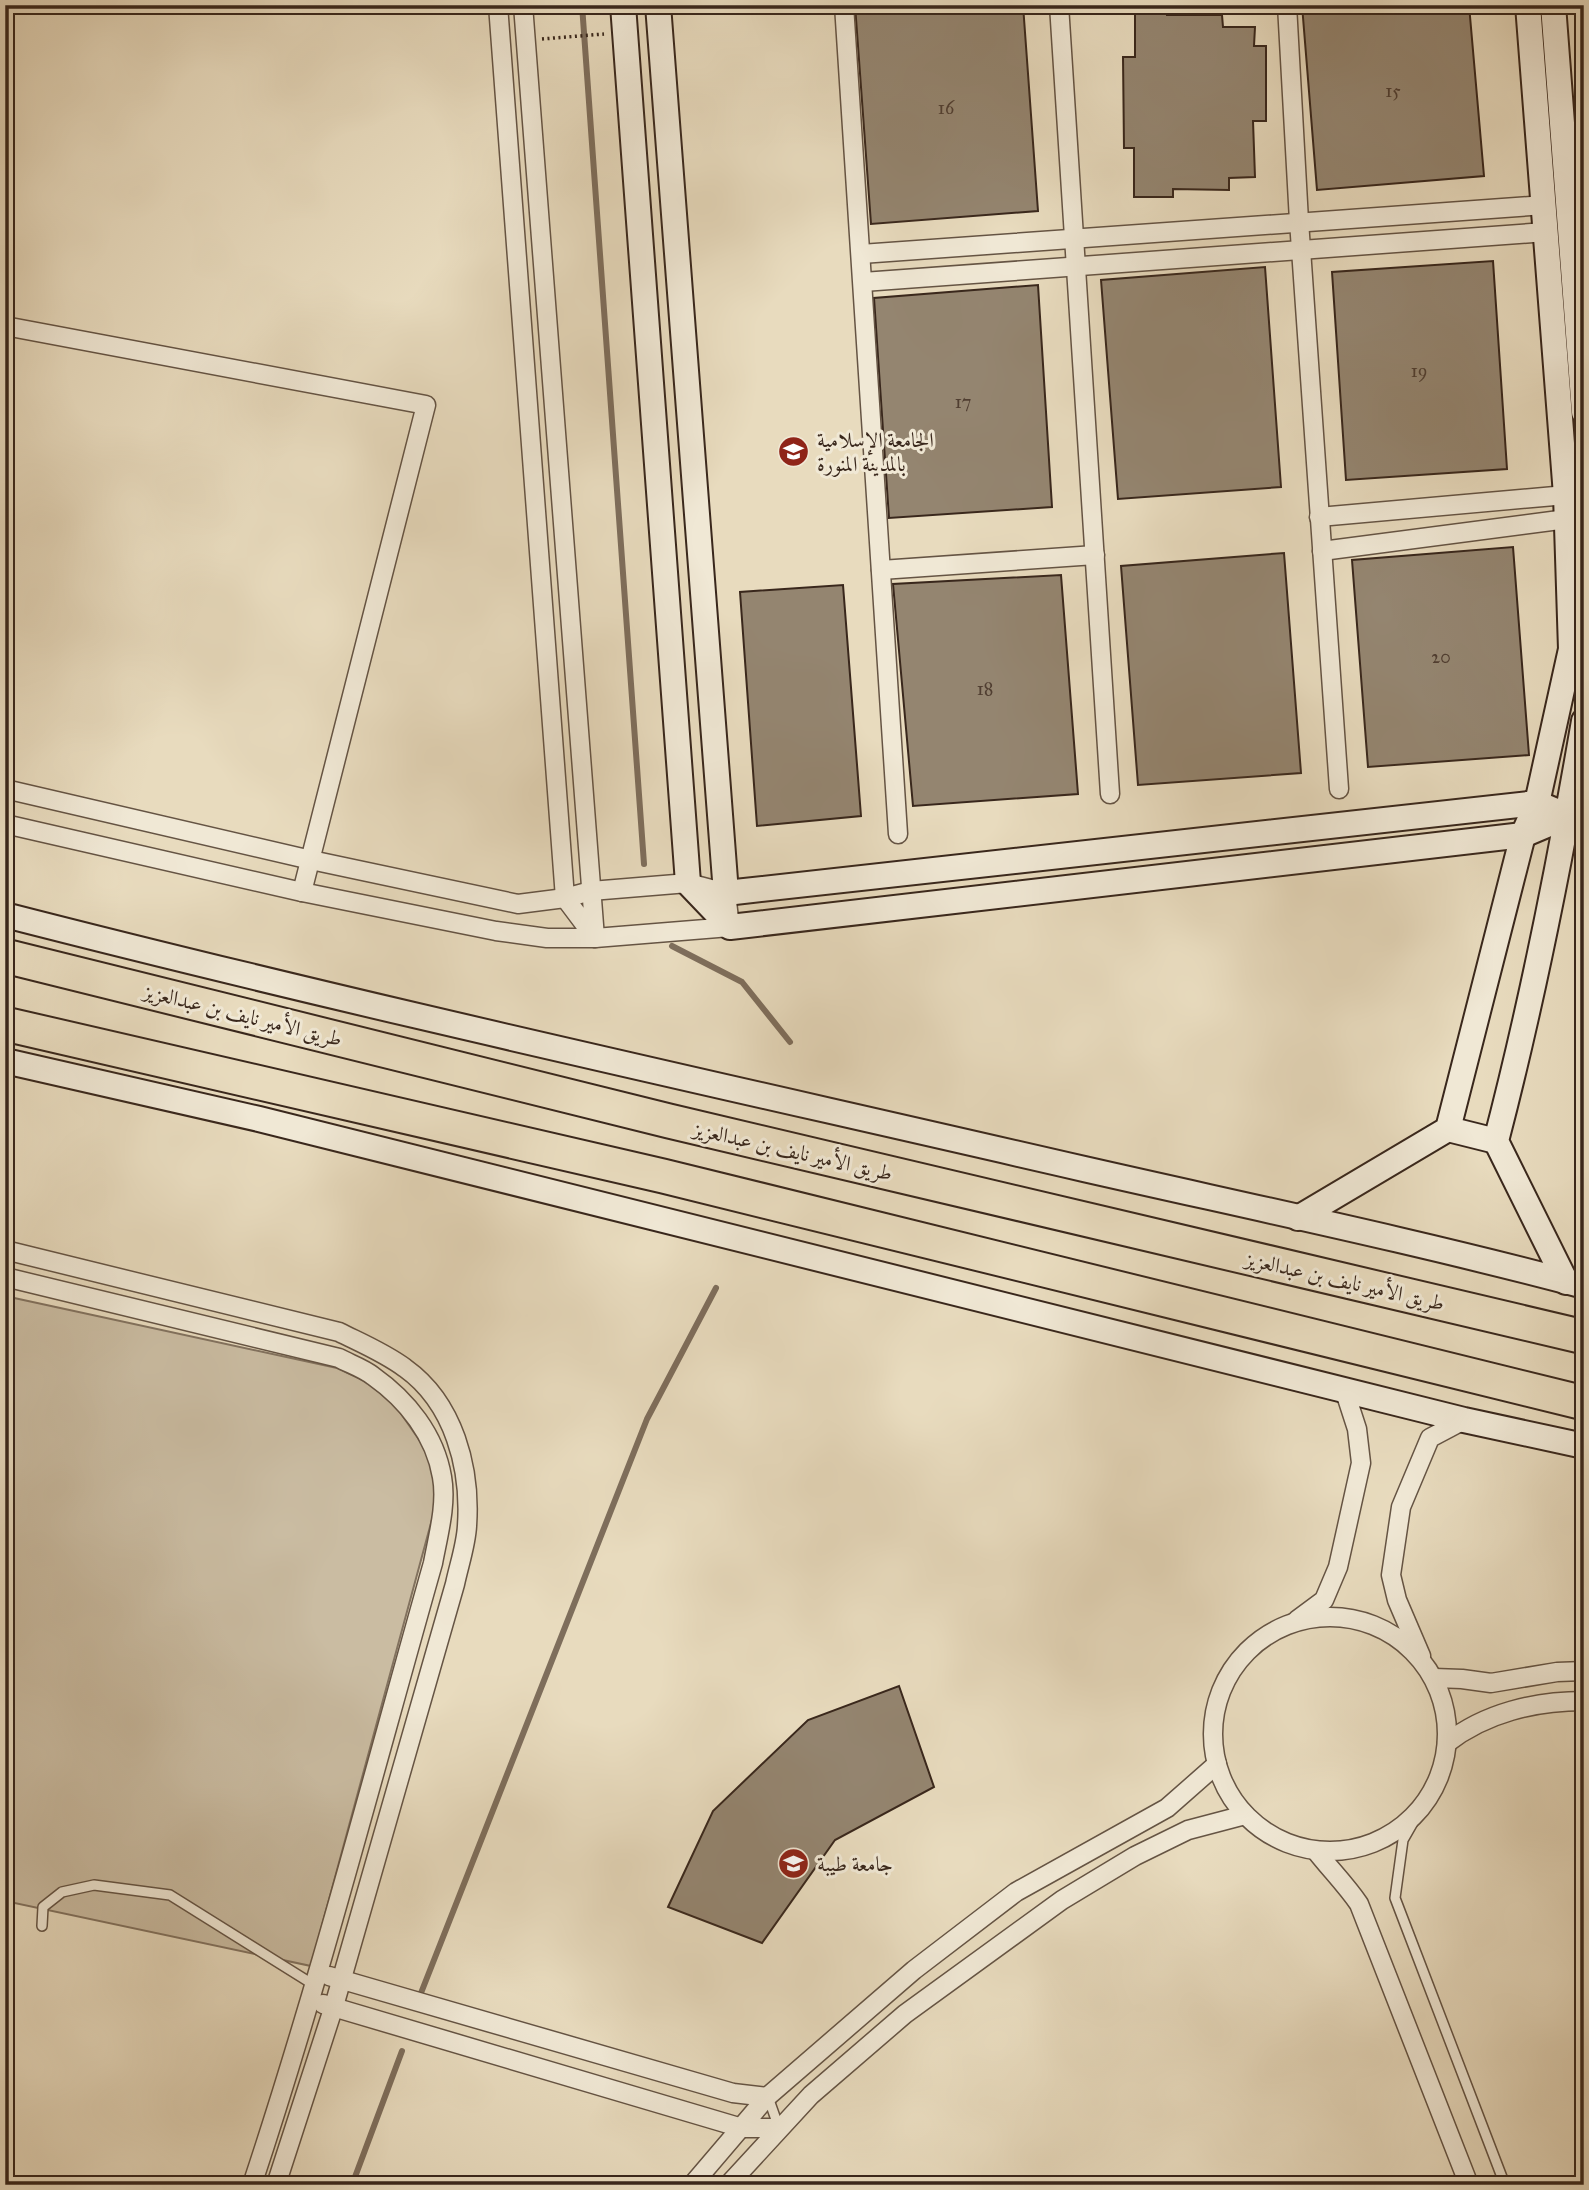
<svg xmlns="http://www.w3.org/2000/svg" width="1589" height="2190" font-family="'IM FELL Great Primer',Amiri,serif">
	<rect width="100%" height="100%" fill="#e8dbbe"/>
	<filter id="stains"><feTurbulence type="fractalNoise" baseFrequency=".00286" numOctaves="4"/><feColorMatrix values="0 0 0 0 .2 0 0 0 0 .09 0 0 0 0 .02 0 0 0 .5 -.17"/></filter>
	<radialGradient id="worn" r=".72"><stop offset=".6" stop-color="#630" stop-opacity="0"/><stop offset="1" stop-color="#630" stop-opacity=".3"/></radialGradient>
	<path fill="#cabca2" stroke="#82725f" stroke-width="2" d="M5,1296L337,1368L367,1382L395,1405L422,1444L435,1474L434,1512L311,1966L5,1901Z"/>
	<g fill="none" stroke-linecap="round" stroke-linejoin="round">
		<g stroke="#7e6e5c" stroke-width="6">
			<path d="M582,5L644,864"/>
			<path d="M672,946L742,982L790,1042"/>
			<path d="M421,1993L647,1419L716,1288"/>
			<path d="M352,2185L402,2051"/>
		</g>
	</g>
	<g fill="#948570" stroke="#39271c" stroke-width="2">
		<path d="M855,5H1023L1038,211L871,224Z"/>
		<path d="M1135,5H1167V15H1222L1223,27H1255L1254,46H1266V121H1253L1255,177L1229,178V190L1173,189V197H1134V148H1124L1123,57H1135Z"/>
		<path d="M1302,5H1469L1484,176L1317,190Z"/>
		<path d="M1493,261L1507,469L1346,480L1332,272Z"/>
		<path d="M1265,267L1281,487L1118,499L1101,280Z"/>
		<path d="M1038,285L1052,507L889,518L874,298Z"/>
		<path d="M1513,547L1529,755L1368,767L1352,560Z"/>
		<path d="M1284,553L1301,773L1138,785L1121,566Z"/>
		<path d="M1061,575L1078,794L913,806L893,584Z"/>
		<path d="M843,585L861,816L757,826L740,592Z"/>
		<path d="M899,1686L934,1787L835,1840L762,1943L668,1907L713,1811L808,1720Z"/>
	</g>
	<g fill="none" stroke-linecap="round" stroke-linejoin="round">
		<defs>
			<g id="lane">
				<path d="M1423,1805L1403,1840L1395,1898L1505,2185"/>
				<path d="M42,1926L43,1907L62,1892L94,1885L170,1895L314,1985"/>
				<path d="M768,2097L779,2128"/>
			</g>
			<g id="street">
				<path d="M498,5L565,898L595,938L523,5"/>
				<path d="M844,5L898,834"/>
				<path d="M1059,5L1110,794"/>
				<path d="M1287,5L1299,221L1339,789"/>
				<path d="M861,254L1545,205"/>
				<path d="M863,282L1546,232"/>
				<path d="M5,326L426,405L302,892"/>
				<path d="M1319,517L1566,495"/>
				<path d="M1322,551L1567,519"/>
				<path d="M881,570L1095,555"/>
				<path d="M5,789L311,860L518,904L565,898L591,891L688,883L726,893L730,927L595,938H547L496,931L302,892L5,824"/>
				<path d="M5,1250L339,1332C361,1343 385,1353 405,1368C454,1403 471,1468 467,1526C466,1545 459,1565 455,1584L334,2006L276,2185"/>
				<path d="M5,1277L339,1358C350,1364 363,1368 373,1376C407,1400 435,1435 442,1477C447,1504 438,1536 433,1563C374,1771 320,1980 252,2185"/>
				<circle cx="1330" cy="1734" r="117"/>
				<path d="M1297,1620L1324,1600L1338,1567L1361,1463L1357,1429L1344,1389"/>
				<path d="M1421,1656L1397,1600L1391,1575L1401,1507L1430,1438L1464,1420"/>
				<path d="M1434,1678L1462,1679L1491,1683L1557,1672L1584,1671"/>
				<path d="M1447,1743C1485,1713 1535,1701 1584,1701"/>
				<path d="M1316,1851C1330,1869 1346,1885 1359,1904L1469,2185"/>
				<path d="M329,1976L733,2093L767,2097"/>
				<path d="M323,2004L742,2128H779"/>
				<path d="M692,2185L767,2097L914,1970L1016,1892L1167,1808L1217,1764"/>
				<path d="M728,2185L811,2095L905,2014L1062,1900L1135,1856L1188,1830L1245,1815"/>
			</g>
			<g id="secondary">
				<path d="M623,5L688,883L730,927L1523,835L1568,816"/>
				<path d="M658,5L726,893L1537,803L1568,816"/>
				<path d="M1553,5L1584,412"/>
				<path d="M5,915C363,1007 724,1086 1084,1169C1251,1207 1419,1242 1584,1286"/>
				<path d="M5,1061L259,1119L1464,1420L1584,1446"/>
				<path d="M1448,1129L1496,1141"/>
				<path d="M1298,1218L1448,1129L1523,835L1537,803L1571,649L1566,495L1528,5"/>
				<path d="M1566,1282L1496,1141C1532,1003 1560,862 1584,721"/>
			</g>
			<g id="highway">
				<path d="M5,956L669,1121L1584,1337"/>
				<path d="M5,1024L663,1176L1584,1403"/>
			</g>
		</defs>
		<use href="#lane" stroke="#655444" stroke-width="12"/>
		<use href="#street" stroke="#655444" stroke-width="21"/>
		<use href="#secondary" stroke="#39271c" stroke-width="28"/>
		<use href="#highway" stroke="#39271c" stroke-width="37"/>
		<path stroke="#39271c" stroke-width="3.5" stroke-dasharray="2 3.5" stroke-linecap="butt" d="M542,39L604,34"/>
		<use href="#lane" stroke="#f0e8d5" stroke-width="9"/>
		<use href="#street" stroke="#f0e8d5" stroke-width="18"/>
		<use href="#secondary" stroke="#f0e8d5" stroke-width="24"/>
		<use href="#highway" stroke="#e8dbbe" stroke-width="33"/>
	</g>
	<defs>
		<symbol id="university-disc" viewBox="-11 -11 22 22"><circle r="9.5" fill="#8f2418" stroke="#f0e8d5"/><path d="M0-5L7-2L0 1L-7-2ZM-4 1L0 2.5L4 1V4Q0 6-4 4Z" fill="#fff"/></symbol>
	</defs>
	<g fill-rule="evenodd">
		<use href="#university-disc" x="776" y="434" width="35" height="35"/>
		<use href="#university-disc" x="776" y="1846" width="35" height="35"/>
	</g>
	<g text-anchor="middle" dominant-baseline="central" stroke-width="6" stroke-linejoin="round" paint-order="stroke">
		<g font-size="18" fill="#503e31">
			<text x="1393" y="91">15</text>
			<text x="946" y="108">16</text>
			<text x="1419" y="371">19</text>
			<text x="963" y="402">17</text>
			<text x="1441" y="657">20</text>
			<text x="985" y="689">18</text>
		</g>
		<g font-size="21" fill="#39271c" stroke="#f0e8d5" text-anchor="start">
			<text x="817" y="440">الجامعة الإسلامية<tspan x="817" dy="24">بالمدينة المنورة</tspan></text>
			<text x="817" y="1864">جامعة طيبة</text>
		</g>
		<g font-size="21" fill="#39271c" stroke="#f0e8d5">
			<text transform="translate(243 1015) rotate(14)">طريق الأمير نايف بن عبدالعزيز</text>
			<text transform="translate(793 1151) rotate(13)">طريق الأمير نايف بن عبدالعزيز</text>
			<text transform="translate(1345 1281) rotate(13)">طريق الأمير نايف بن عبدالعزيز</text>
		</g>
	</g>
	<rect width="1589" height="2190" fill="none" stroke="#e8dbbe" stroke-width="28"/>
	<rect x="7" y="7" width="1575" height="2176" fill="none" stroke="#39271c" stroke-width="3.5"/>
	<rect x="14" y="14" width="1561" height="2162" fill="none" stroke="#39271c" stroke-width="2"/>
	<rect width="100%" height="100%" filter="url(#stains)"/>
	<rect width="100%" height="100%" fill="url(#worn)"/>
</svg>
